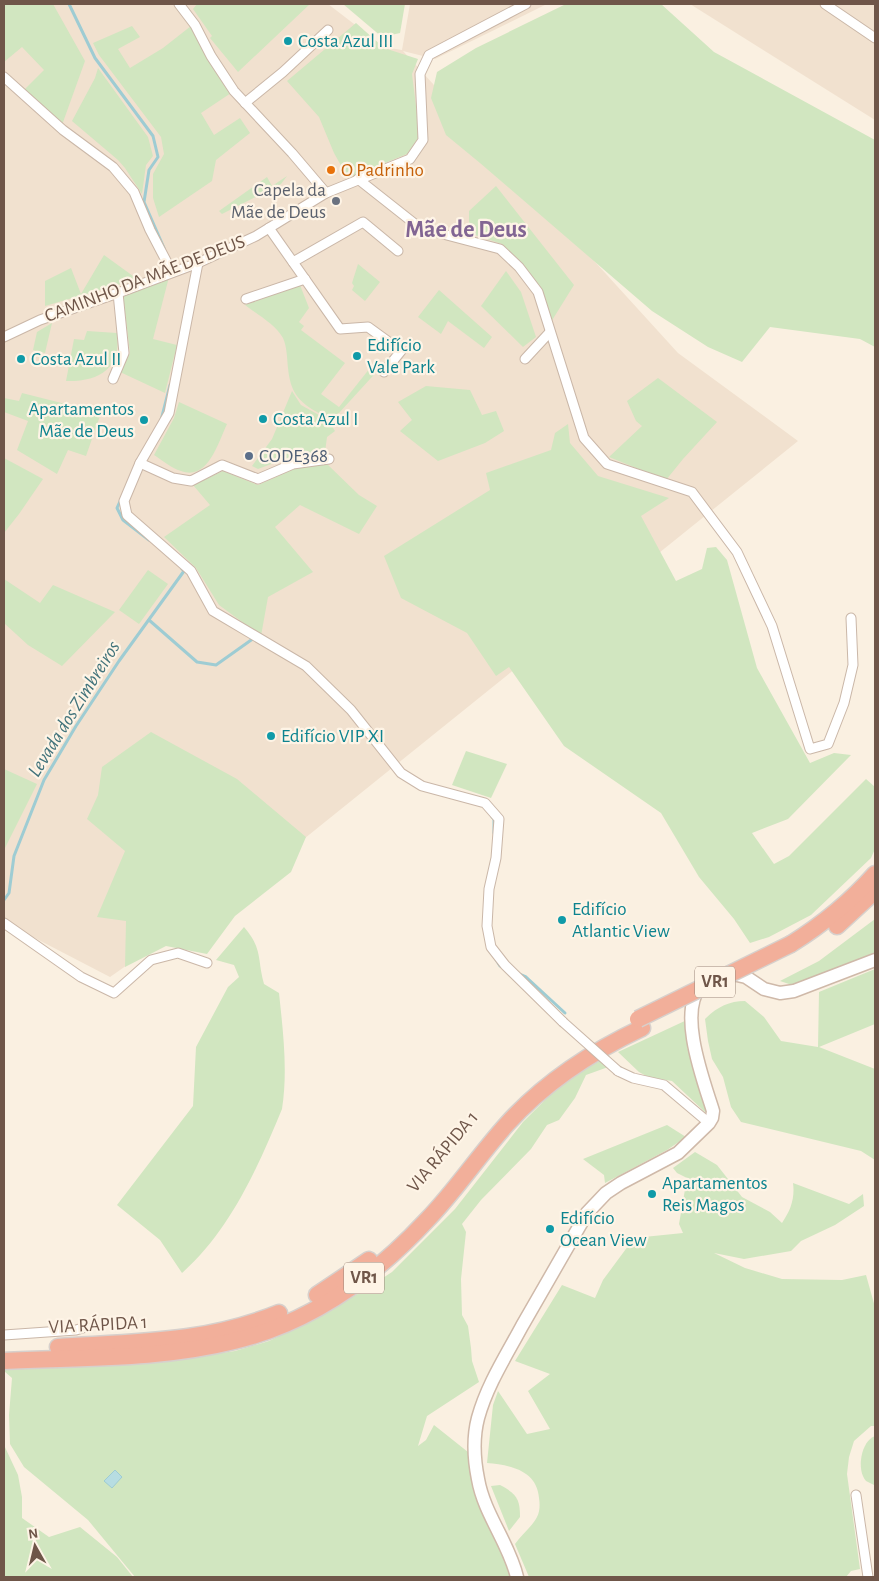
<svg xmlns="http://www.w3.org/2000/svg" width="879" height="1581" font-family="'Alegreya Sans',sans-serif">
	<rect width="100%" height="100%" fill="#faf0e1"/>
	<g fill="#f1e1cf">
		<path d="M4,4H328L384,47L402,50L410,4H547L435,59L403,51L678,353L798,441L284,855L110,977L4,922Z"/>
		<path d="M690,4H875V120Z"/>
	</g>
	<g fill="#d1e6c0">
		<path d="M4,4H53L85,61L62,125L24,90L44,70L22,47L4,62Z"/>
		<path d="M197,4H310L238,72L210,38L212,36L193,9Z"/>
		<path d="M343,4H405L400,33L382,37Z"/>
		<path d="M566,4H661L714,52L875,140V347L860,339L770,327L742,362L708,347L652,311L480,163L446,135L431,98L437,72L476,48Z"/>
		<path d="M356,23L384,48L418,59L412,74L417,114L418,138L407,154L348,178L334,153L319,117L287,81Z"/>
		<path d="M132,26L140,37L118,49L130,68L163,48L191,26L231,93L201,113L214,135L240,118L250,133L216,160L212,181L159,217L153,198V174L164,154L161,137L99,55L93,43Z"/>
		<path d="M98,68L148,137L153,156L146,165L142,194L125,168L118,160L72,121L95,78Z"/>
		<path d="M287,176L281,184L222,214L219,211L267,177L272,186Z"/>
		<path d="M496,186L574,285L551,322L541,290L520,261L502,244L469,233V211Z"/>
		<path d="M104,255L133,276L135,280L45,306V281L71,268L81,294Z"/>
		<path d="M358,264L380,282L365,301L352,290L354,286L352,283Z"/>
		<path d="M506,271L521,292L536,337L523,347L481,306Z"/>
		<path d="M169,277L153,339L177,345L165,393L120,372L130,353L123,295Z"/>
		<path d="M300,285L309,308L299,322L304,326L301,330L345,363L321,394L339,407L374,363L381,367L339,413L329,419C305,405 291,400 288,368C287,358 287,347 283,338C275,324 258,315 245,305Z"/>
		<path d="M439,290L492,337L484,348L448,321L441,334L418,317Z"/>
		<path d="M52,323L45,353L33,350L37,332Z"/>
		<path d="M87,331L117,333C122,369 98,382 66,381L74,339L84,340Z"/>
		<path d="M658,378L717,422L683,459L666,480L609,457L642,426L636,421L627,401Z"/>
		<path d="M426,386L470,390L482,415L496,411L504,431L485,443L438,461L400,431L412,420L398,402Z"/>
		<path d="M292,391L301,405L328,420L335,431L327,437L325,452L298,454L258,469L252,466L272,439Z"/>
		<path d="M22,393L101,413L86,456L68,450L57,474L17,450L28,421L4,412V398L19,401Z"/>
		<path d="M179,402L227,424C218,443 208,481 181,471C171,468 162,460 154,455L174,418Z"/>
		<path d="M568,424L570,443L598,476L669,498L641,516L676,581L702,569L707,548L716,547L727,560L757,668L810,763L834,753L851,755L788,819L752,833L774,864L789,856L866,779L875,787V849L871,858L811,915L769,937L750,943L734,919L699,877L661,813L564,746L509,667L496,676L467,633L401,598L384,556L490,490L486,473L551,450L555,433Z"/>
		<path d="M4,458L43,479L19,514L4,533Z"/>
		<path d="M327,464L359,495L377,506L359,534L300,505L275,527L313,572L268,597L261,636L219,605L196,568L164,537L210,505L193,485L223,471L258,485L294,469Z"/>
		<path d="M148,570L168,584L139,624L119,610Z"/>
		<path d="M4,579L40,603L53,585L115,612L62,666L28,645L4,623Z"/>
		<path d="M151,732L237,779L306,837L291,872L235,916L207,954L166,946L125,967L126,921L97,917L125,851L87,819L98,795L102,767Z"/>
		<path d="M466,751L507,764L491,798L452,785Z"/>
		<path d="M4,769L37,784L4,850Z"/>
		<path d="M875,919V953L795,986L780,981L819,961Z"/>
		<path d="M244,927C263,949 257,959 264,984L279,993C283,1031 288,1071 282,1109C258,1167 230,1231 182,1273L160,1240L117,1205L193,1106L196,1047L228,987L239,977L234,965L216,960Z"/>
		<path d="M875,969V1024L819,1047L875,1069V1160L861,1151L741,1122L731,1107L723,1077L712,1059L708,1041L705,1019C717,1007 729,1001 745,1001L764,1017L781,1041L818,1047L819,992Z"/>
		<path d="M689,1019L687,1047L705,1098L707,1112H705L672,1081L648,1077L639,1072L618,1052Z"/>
		<path d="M603,1059L611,1066L586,1075L575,1098L559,1120L547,1125L531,1149L481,1200L462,1224L466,1232L461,1279L462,1315L468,1326L471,1348L472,1361L479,1382L427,1416L418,1446L426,1440L434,1425L473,1456L516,1577H135L88,1520L24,1467L10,1444L9,1415L12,1378L4,1371V1367L161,1362L235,1351L269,1341L302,1325L363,1291L392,1272L455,1209L523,1122L550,1095L575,1075Z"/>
		<path d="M667,1125L686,1137L667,1150L605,1183L604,1175L583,1159Z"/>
		<path d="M695,1152L717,1165L742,1197L770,1212L782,1223C791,1210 795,1198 793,1183L849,1204L863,1194L864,1206L835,1225L801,1241L791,1251L744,1259L714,1253L745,1268L782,1279L842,1280L866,1275L875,1307V1426H871L854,1441L849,1457L847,1474L860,1569L851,1571L846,1577H529L515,1544C521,1535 532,1527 537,1517C540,1511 540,1504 539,1498C537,1470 510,1465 487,1463L493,1405L498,1391L527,1434L550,1429L528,1391L550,1374L515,1361L562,1285L595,1298L603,1280L634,1238L683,1233L679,1224L687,1178L677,1173L673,1168Z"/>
		<path d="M875,1436V1485H874L866,1481C856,1470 861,1441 875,1436Z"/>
		<path d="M4,1445L18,1475L22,1497V1518L49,1537L80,1527L117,1557L133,1577H4Z"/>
		<path d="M500,1485C517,1494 520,1499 520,1517L509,1531L491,1486Z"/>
	</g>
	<path fill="#b7dde2" stroke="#9eccd3" d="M115,1470L122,1477L112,1488L104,1481Z"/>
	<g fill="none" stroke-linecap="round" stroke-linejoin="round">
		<g stroke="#9eccd3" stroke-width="3">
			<path d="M69,4L95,58L153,136L158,157L149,170L144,202L164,248"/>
			<path d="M169,261L181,267"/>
			<path d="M161,420L170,385"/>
			<path d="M121,499L117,508L123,520L149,540"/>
			<path d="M149,620L197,662L216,665L254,638"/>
			<path d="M492,817L494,819V833"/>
			<path d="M4,900L9,893L14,856L44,780L76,726L119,661L184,571L182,569"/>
			<path d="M495,958L500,966L504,968"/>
			<path d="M519,974L526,977L565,1013"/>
		</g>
		<defs>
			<g id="street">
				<path d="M179,4L195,25L211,56L234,91L292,153L326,193"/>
				<path d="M825,4L875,38"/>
				<path d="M4,77L63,130L113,167L134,192L150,230L172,272"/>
				<path d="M245,103L283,72L328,30"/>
				<path d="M358,179L420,228L500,249L519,267L538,292L584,438L607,464L692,492L737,552L772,626L810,749L828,744L844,703L853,665L851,618"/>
				<path d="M269,228L340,329L368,327L401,351L384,372"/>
				<path d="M293,262L363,222L398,251"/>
				<path d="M198,263L169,413L140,463L124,501L127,515L191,571L213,611L306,666L351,710L401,773L422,786L485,803L499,819L496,858L489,889L487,926L491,947L505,965L563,1022"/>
				<path d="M246,299L305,279"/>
				<path d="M4,337L40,320L118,293L198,263L256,236L326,193L410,159L423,140L420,74L429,55L526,4"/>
				<path d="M525,359L550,332"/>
				<path d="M113,379L124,353L118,293"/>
				<path d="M140,463L173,478L191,481L222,465L258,479L293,464L329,459"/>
				<path d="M4,923L81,977L114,993L151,960L178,953L207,963"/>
				<path d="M618,1071L633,1078L664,1085L709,1123"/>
				<path d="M4,1335L76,1330L86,1327"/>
				<path d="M856,1495L868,1577"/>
			</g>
			<g id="secondary">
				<path d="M728,973L746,977L764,989L780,993L794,991L875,960"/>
				<path d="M517,1577C509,1543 484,1514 478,1479C474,1459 473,1437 478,1418C487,1385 506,1356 522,1326C544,1288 565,1251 587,1213L606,1193L621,1183L678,1153L709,1123L712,1118L713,1111C704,1082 677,1012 701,986"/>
			</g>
			<g id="highway">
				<path d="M837,926L875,891"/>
				<path d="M791,944C823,924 850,902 875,874"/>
				<path d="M317,1295L369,1260"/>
				<path d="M58,1347C136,1342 205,1343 279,1313"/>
				<path d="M4,1361C80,1357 159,1360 234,1341C310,1323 375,1276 427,1220C456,1190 479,1155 507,1124C545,1082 591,1052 642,1028"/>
			</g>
		</defs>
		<use href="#street" stroke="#cab7a8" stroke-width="11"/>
		<use href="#secondary" stroke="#cfb9a9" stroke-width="15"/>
		<use href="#highway" stroke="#d7d0cc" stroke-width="19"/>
		<use href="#street" stroke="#fff" stroke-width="9"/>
		<use href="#secondary" stroke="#fff" stroke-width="12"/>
		<use href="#highway" stroke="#f2af9a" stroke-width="16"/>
		<defs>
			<path id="street-bridge" d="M563,1022L618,1071"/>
			<path id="highway-bridge" d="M638,1019L791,944"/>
		</defs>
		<use href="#street-bridge" stroke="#cab7a8" stroke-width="11" stroke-linecap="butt"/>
		<use href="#highway-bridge" stroke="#d7d0cc" stroke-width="19" stroke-linecap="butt"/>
		<use href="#street-bridge" stroke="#fff" stroke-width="9"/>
		<use href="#highway-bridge" stroke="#f2af9a" stroke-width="16"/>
	</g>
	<g fill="#0f9aa8" stroke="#fef4e6" stroke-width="2">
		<circle cx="288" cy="41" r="5"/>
		<circle cx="357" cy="356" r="5"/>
		<circle cx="21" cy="359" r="5"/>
		<circle cx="263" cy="419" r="5"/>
		<circle cx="144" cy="420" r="5"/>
		<circle cx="271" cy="736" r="5"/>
		<circle cx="562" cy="920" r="5"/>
		<circle cx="652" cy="1194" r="5"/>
		<circle cx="550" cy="1229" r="5"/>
	</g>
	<circle fill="#e8710a" stroke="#fef4e6" stroke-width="2" cx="331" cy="170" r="5"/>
	<circle fill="#6b7280" stroke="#fef4e6" stroke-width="2" cx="336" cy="201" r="5"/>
	<circle fill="#5c6f8a" stroke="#fef4e6" stroke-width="2" cx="249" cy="456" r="5"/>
	<g text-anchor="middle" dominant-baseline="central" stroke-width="4.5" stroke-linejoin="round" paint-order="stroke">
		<g fill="#fef4e6" stroke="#9a8578" stroke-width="1">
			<rect x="695" y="966.5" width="40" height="31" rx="4"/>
			<rect x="344" y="1262.5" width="40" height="31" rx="4"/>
		</g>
		<g font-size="18" font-weight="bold" fill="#6f5649">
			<text x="715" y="982">VR1</text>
			<text x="364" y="1278">VR1</text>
		</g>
		<g font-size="19" fill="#0d838f" stroke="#fef4e6" text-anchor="start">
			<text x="298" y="41">Costa Azul III</text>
			<text x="367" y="345">Edifício<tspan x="367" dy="22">Vale Park</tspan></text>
			<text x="31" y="359">Costa Azul II</text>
			<text x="134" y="409" text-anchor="end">Apartamentos<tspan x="134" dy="22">Mãe de Deus</tspan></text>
			<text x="273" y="419">Costa Azul I</text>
			<text x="281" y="736">Edifício VIP XI</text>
			<text x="572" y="909">Edifício<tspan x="572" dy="22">Atlantic View</tspan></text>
			<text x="662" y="1183">Apartamentos<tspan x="662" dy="22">Reis Magos</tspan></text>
			<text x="560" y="1218">Edifício<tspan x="560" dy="22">Ocean View</tspan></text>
		</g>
		<g font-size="19" fill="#c56008" stroke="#fef4e6" text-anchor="start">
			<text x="341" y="170">O Padrinho</text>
		</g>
		<g font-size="19" fill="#5b616d" stroke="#fef4e6" text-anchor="end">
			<text x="326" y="190">Capela da<tspan x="326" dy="22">Mãe de Deus</tspan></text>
		</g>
		<g font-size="19" fill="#6f5649" stroke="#fef4e6">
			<text transform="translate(145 279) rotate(-21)">CAMINHO DA MÃE DE DEUS</text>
			<text transform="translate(443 1152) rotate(-50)">VIA RÁPIDA 1</text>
			<text transform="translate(98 1325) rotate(-3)">VIA RÁPIDA 1</text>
		</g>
		<g font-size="19" fill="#4e5e75" stroke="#fef4e6" text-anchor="start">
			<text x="259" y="456">CODE368</text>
		</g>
		<g font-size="20" font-style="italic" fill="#42737b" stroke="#fef4e6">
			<text transform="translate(74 709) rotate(-58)">Levada dos Zimbreiros</text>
		</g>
		<g font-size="24" font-weight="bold" fill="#826593" stroke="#fef4e6">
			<text x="466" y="230">Mãe de Deus</text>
		</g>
	</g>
	<rect width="879" height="1581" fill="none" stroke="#6f5649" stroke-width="10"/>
	<g transform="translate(35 1546) rotate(352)" stroke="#fef4e6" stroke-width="4" paint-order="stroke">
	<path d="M0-4L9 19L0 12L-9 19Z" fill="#6f5649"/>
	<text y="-8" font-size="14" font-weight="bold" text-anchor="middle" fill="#6f5649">N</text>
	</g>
</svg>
